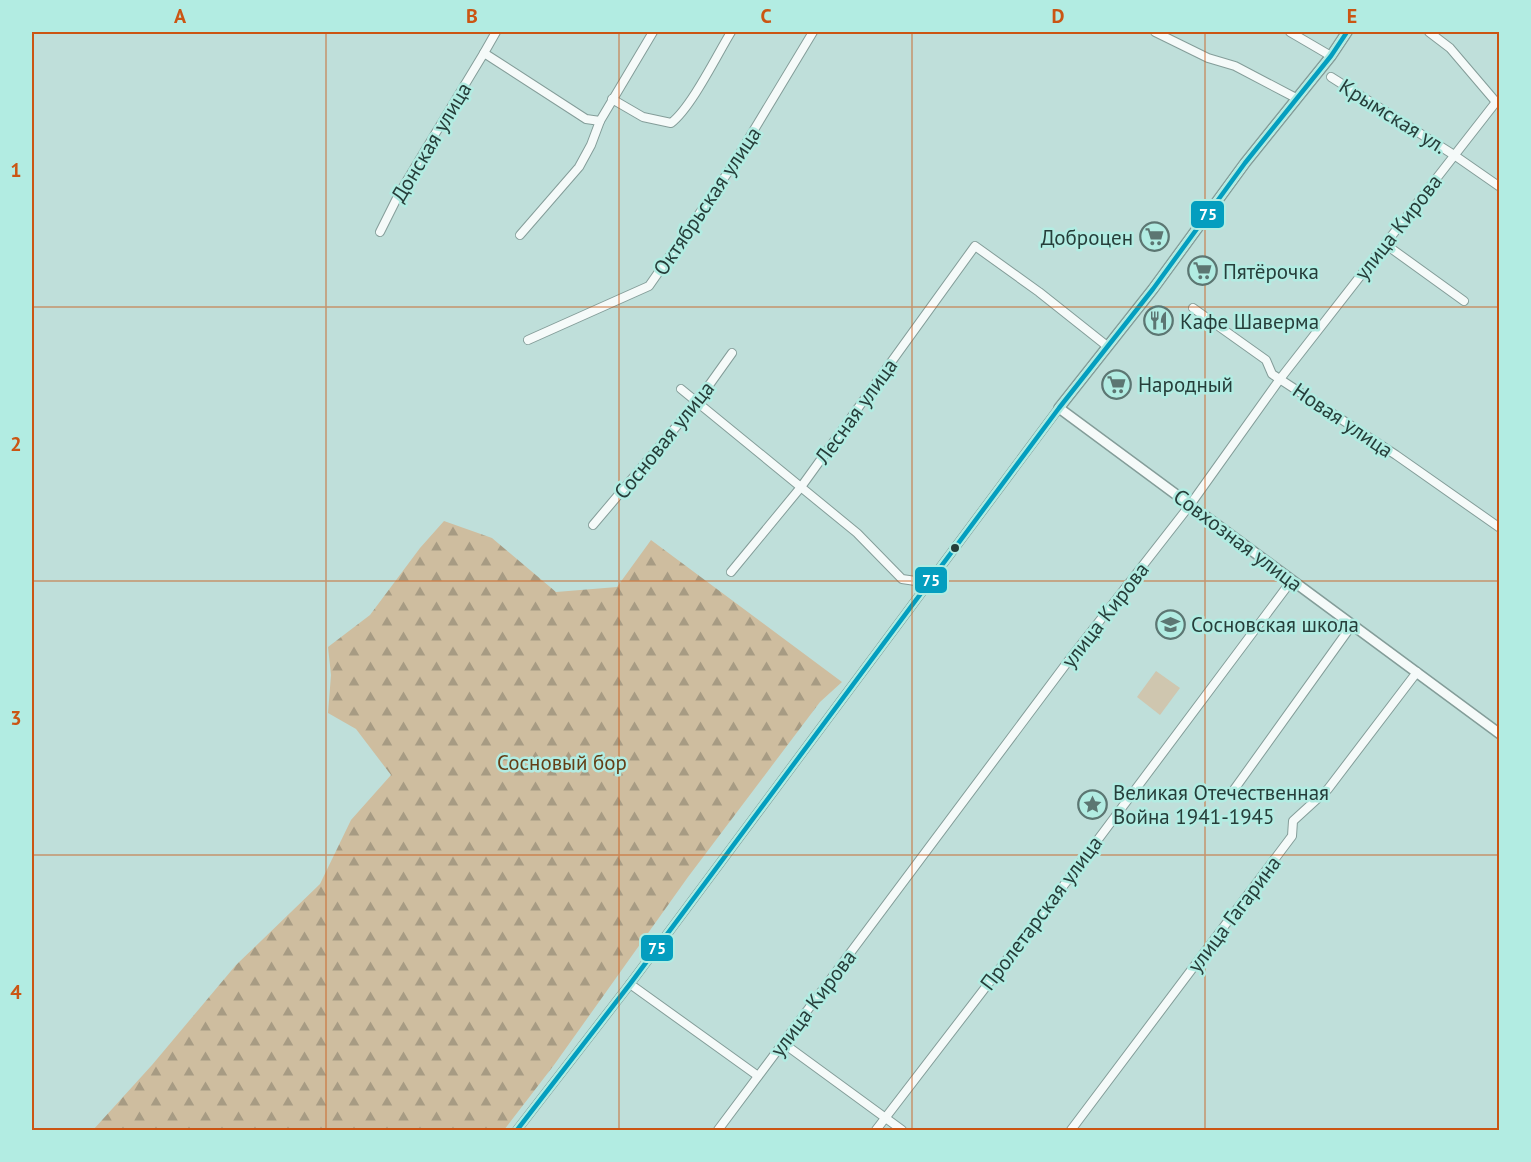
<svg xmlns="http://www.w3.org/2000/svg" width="1531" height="1162" font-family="'PT Sans',sans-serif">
	<defs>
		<pattern id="forest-firs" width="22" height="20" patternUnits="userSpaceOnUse" patternTransform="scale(1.5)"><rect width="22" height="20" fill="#cebd9f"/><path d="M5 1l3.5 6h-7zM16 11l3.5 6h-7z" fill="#a79b83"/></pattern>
	</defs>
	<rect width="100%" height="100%" fill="#bfdfda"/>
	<path fill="#cfc6af" d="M1156,671L1180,688L1160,715L1137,697Z"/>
	<path fill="url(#forest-firs)" d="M444,521L492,538L556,592L617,587L651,540L842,682L820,702L688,877L554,1065L504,1130H93L152,1065L236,965L320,884L351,820L391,775L356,729L328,713L331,675L328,647L370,615L420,548Z"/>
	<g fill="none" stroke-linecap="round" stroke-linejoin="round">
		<defs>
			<g id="minor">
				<path d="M1155,32L1208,58L1235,66L1296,98"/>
				<path d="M1290,32L1331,56"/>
				<path d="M1429,32L1450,48L1496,102L1500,103"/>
				<path d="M484,53L496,32"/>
				<path d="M1331,77L1454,155L1500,187"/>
				<path d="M612,99L643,117L671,123C691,108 717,55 731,32"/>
				<path d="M380,232L400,192L484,53L586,119L600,121"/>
				<path d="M520,235L579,167L591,145L600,121L653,32"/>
				<path d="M1385,244L1464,301"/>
				<path d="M1193,308L1266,360L1272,374L1396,455L1500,528"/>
				<path d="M528,340L649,286L731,168L813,32"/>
				<path d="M681,389L857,533L902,579L929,583"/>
				<path d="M593,525L697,402L732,353"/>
				<path d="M731,572L801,487L975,246L1039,292L1107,346"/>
				<path d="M1233,791L1352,625"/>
				<path d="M630,984L758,1076"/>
				<path d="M783,1043L902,1130"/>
				<path d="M517,1130L630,984L1059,408"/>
				<path d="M718,1130L1066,664L1190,505L1280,379L1496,102"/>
				<path d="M876,1130L1061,889L1292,580"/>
				<path d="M1071,1130L1292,836L1293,821L1328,789L1417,672"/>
			</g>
			<path id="major" d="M1347,32L1331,56L1245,163L1153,289L1059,408L1500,734"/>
		</defs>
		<use href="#minor" stroke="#849d99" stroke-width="10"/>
		<use href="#major" stroke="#849d99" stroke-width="12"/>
		<use href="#minor" stroke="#f5faf9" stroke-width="8"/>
		<use href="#major" stroke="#f5faf9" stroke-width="9"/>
		<defs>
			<path id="bus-1" d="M517,1130L630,984L1059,408L1153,289L1245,163L1331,56L1347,32"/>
		</defs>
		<use href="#bus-1" stroke="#b2ece2" stroke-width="9"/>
		<use href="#bus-1" stroke="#049ebf" stroke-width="4.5"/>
	</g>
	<path fill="none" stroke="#cb5513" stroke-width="1.5" stroke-opacity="0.55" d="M326,32V1130M619,32V1130M912,32V1130M1205,32V1130M32,307H1500M32,581H1500M32,855H1500"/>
	<defs>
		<symbol id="supermarket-ring" viewBox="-11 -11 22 22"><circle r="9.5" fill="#b2ece2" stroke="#5c7672" stroke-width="1.5"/><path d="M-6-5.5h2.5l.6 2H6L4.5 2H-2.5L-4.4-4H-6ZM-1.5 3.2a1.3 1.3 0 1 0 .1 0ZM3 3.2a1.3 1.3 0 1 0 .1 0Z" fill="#5c7672"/></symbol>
		<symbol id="restaurant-ring" viewBox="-11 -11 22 22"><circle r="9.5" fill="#b2ece2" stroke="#5c7672" stroke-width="1.5"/><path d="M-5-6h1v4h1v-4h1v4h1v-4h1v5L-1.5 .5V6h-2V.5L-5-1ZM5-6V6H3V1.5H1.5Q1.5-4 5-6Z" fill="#5c7672"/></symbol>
		<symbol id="school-ring" viewBox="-11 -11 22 22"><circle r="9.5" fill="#b2ece2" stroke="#5c7672" stroke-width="1.5"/><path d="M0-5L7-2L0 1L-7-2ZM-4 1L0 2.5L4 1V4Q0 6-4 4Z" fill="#5c7672"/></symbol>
		<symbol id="sight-ring" viewBox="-11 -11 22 22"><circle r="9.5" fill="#b2ece2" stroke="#5c7672" stroke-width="1.5"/><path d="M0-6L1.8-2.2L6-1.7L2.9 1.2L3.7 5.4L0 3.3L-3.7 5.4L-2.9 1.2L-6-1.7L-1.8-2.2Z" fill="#5c7672"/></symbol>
	</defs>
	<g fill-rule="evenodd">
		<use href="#supermarket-ring" x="1138" y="220" width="33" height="33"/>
		<use href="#supermarket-ring" x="1186" y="254" width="33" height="33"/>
		<use href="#restaurant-ring" x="1142" y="304" width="33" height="33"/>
		<use href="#supermarket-ring" x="1100" y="368" width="33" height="33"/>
		<use href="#school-ring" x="1154" y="608" width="33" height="33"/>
		<use href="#sight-ring" x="1076" y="788" width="33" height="33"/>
	</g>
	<circle fill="#263e3a" stroke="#b2ece2" stroke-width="2" cx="955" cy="548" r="5"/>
	<g text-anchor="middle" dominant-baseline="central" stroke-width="5" stroke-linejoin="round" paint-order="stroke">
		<g font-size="21" fill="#263e3a" stroke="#b2ece2">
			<text transform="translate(1393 116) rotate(32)">Крымская ул.</text>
			<text transform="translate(431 142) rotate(-59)">Донская улица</text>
			<text transform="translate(707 201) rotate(-56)">Октябрьская улица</text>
			<text transform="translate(1398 227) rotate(-52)">улица Кирова</text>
			<text transform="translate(856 411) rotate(-54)">Лесная улица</text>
			<text transform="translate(1343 420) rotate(34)">Новая улица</text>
			<text transform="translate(664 440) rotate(-51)">Сосновая улица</text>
			<text transform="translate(1238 540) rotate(37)">Совхозная улица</text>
			<text transform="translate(1105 615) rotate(-52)">улица Кирова</text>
			<text transform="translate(1041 913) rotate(-53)">Пролетарская улица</text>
			<text transform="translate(1234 914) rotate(-53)">улица Гагарина</text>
			<text transform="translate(813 1003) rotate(-53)">улица Кирова</text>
		</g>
		<g font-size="21" fill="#263e3a" stroke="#b2ece2" text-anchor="start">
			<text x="1133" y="237" text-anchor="end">Доброцен</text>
			<text x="1223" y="271">Пятёрочка</text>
			<text x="1180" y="321">Кафе Шаверма</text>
			<text x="1138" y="384">Народный</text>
			<text x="1191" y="624">Сосновская школа</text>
			<text x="1113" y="792">Великая Отечественная<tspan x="1113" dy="24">Война 1941-1945</tspan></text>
		</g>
		<g font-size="21" fill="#643e16" stroke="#b2ece2">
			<text x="562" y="762">Сосновый бор</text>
		</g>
	</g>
	<g stroke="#b2ece2" stroke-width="2">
		<rect x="1190" y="200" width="35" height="29" rx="6" fill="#049ebf"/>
		<rect x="914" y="566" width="34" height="28" rx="6" fill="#049ebf"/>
		<rect x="640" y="934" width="34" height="28" rx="6" fill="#049ebf"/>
	</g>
	<g font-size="16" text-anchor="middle" font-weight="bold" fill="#fff">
		<text x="1208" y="220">75</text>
		<text x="931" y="586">75</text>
		<text x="657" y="954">75</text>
	</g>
	<rect width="1531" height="1162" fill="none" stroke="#b2ece2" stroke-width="66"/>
	<rect x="33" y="33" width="1465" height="1096" fill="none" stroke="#cb5513" stroke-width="2"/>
	<g font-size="20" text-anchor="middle" font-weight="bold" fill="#cb5513">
		<text x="180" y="23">A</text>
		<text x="472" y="23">B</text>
		<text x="766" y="23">C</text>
		<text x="1058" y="23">D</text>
		<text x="1352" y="23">E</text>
		<text x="16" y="177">1</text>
		<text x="16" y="451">2</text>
		<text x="16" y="725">3</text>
		<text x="16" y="999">4</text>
	</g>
</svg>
